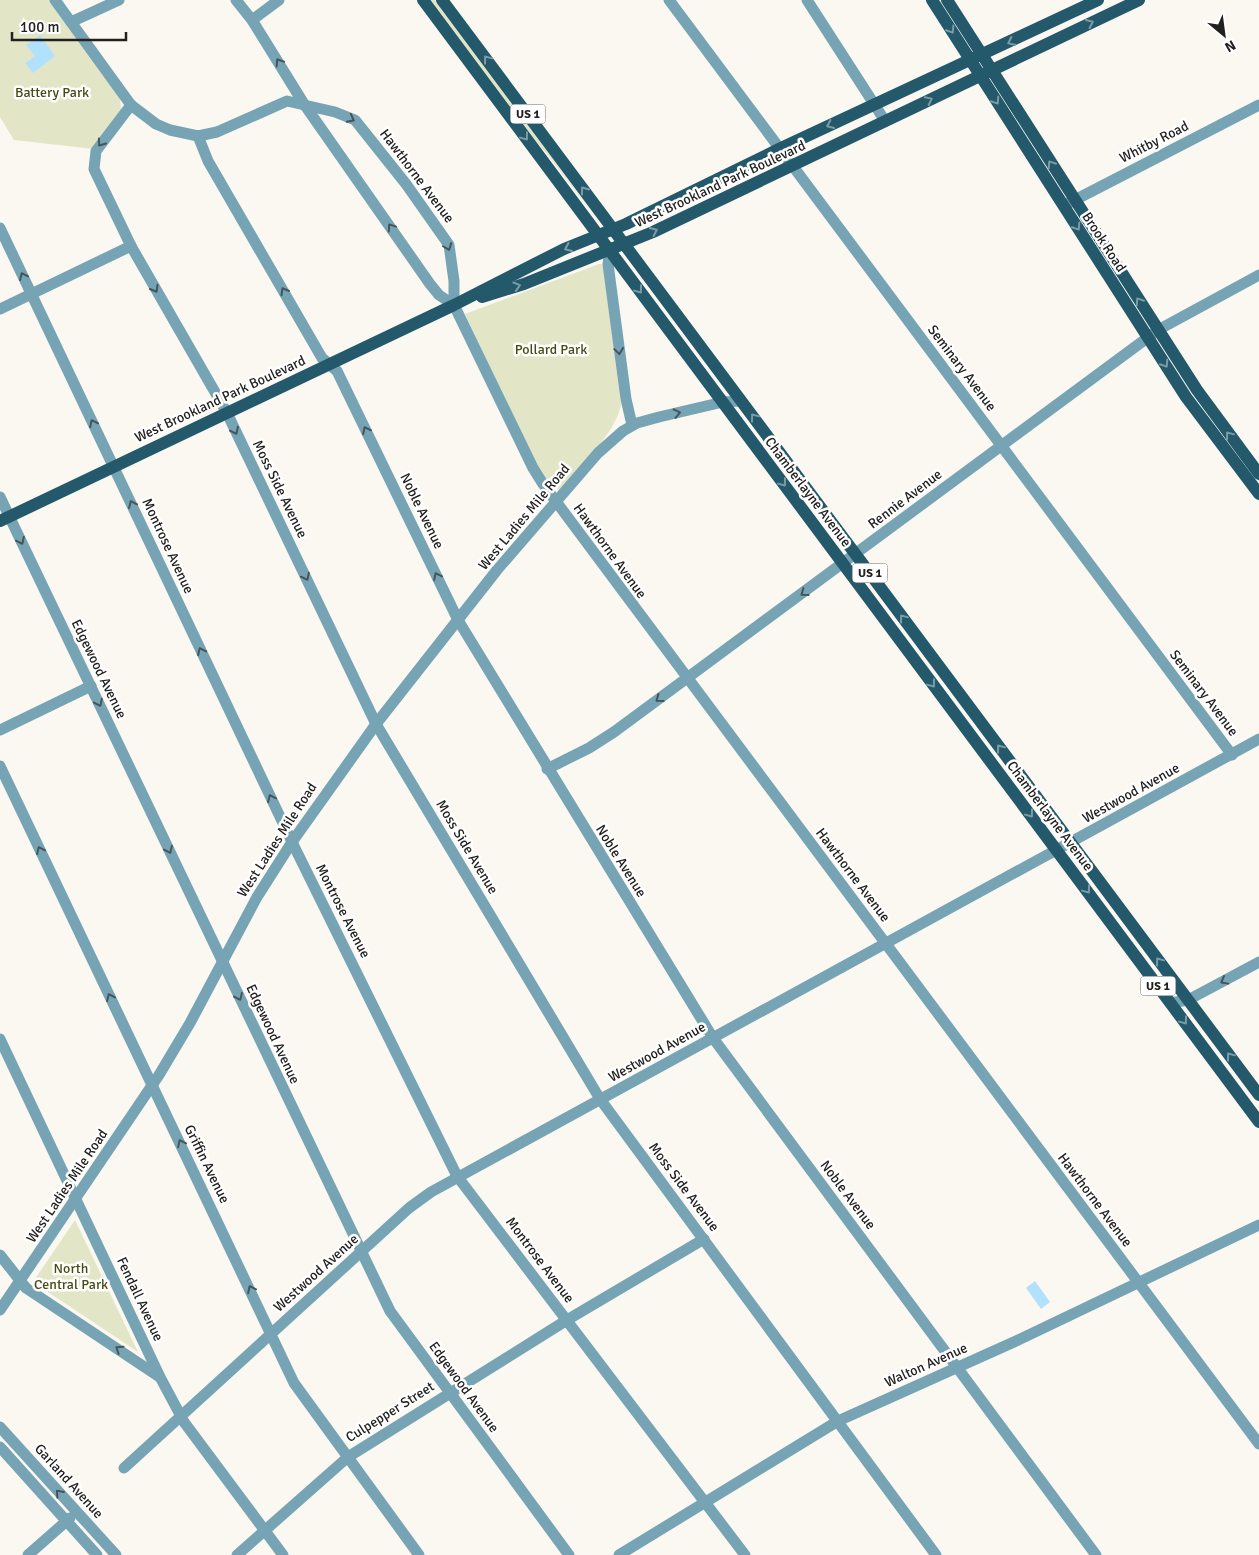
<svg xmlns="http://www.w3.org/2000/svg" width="1259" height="1555" font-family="Signika,sans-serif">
	<rect width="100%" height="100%" fill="#fbf7f1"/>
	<g fill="#e3e6c6">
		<path d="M0,0H50L120,98L121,110L94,149L14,140L0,117Z"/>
		<path d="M428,0H437L599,222L548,155L524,129Z"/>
		<path d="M599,264H602L604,269L621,405C614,436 583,461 563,485L559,489H552L542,477L465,314Z"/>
		<path d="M75,1220L138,1352L33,1282Z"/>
	</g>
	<g fill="#b2e1fe">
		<path d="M40,35L55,56L33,73L25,63L35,56L26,45Z"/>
		<path d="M1035,1281L1050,1302L1041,1309L1026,1288Z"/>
	</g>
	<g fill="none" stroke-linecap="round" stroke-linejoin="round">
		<g stroke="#76a4b5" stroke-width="11">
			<path d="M55,0L131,105L156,124L170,130L198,136L217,132L287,101L335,112L355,120L406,184L449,245L454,281V305"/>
			<path d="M236,0L252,20L304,104L430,284L439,295L454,305L533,468L543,484L1259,1444"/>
			<path d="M669,0L1232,755"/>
			<path d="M807,0L885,121"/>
			<path d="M252,20L279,0"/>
			<path d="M71,22L119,0"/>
			<path d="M131,105L96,151L94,169L131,246L227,413L376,724L600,1099L936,1555"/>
			<path d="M198,136L208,161L322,358L337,371L458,620L713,1038L1096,1555"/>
			<path d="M1067,204L1259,105"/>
			<path d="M0,228L292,842L457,1176L745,1555"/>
			<path d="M610,251L608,264L626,399L632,425"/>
			<path d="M0,309L131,246"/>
			<path d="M0,497L390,1311L569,1555"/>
			<path d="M0,730L91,686"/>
			<path d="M0,766L294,1383L419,1555"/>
			<path d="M547,769L589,748L614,732L1158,330L1259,275"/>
			<path d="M1170,1003L1188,1000L1259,962"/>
			<path d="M0,1039L160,1377L184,1422L283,1555"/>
			<path d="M0,1255L26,1288L158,1376"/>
			<path d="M0,1310L159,1075L190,1023L257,897L292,842L376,724L497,570L598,453L623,431L637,423L659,417L723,402L741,401"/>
			<path d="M0,1427L116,1555"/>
			<path d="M0,1447L97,1555"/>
			<path d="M124,1468L409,1208L431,1192L1259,739"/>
			<path d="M28,1555L70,1518"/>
			<path d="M237,1555L348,1457L567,1320L704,1239"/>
			<path d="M619,1555L838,1421L1016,1341L1259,1225"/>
		</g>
		<g stroke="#23596b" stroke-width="12">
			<path d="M423,0L1259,1122"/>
			<path d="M442,0L1259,1095"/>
			<path d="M932,0L1186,397L1259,494"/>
			<path d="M947,0L1197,390L1259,474"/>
			<path d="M482,297L524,284L653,232L1139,0"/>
			<path d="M0,521L454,305L564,249L626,224L779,149L1098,0"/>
		</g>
	</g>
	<defs><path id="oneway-chevron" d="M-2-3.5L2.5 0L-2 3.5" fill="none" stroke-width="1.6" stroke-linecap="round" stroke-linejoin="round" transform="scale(1.25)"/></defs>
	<g stroke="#7b9ba6">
		<use href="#oneway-chevron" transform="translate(1090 23) rotate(-25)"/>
		<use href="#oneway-chevron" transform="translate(951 30) rotate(58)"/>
		<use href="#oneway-chevron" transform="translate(1011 42) rotate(154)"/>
		<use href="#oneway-chevron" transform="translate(487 59) rotate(-127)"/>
		<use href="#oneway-chevron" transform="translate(929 100) rotate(-26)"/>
		<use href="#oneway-chevron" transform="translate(996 101) rotate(57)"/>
		<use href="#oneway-chevron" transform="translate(830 125) rotate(155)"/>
		<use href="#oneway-chevron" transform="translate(525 137) rotate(53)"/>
		<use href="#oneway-chevron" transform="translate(1051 164) rotate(-123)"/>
		<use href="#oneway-chevron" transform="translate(584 190) rotate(-126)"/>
		<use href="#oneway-chevron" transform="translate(1077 227) rotate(57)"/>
		<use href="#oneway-chevron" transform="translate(654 231) rotate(-25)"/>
		<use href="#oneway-chevron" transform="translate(568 248) rotate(156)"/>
		<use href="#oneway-chevron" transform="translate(517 286) rotate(-17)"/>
		<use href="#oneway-chevron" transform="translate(639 290) rotate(53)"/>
		<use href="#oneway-chevron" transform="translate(1139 301) rotate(-123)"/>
		<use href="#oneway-chevron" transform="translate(1165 364) rotate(57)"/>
		<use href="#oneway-chevron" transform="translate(754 417) rotate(-127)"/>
		<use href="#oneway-chevron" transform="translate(1229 435) rotate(-127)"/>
		<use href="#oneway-chevron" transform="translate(783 483) rotate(53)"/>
		<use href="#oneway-chevron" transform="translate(903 618) rotate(-127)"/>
		<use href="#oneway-chevron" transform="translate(932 684) rotate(53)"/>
		<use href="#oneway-chevron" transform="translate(1000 748) rotate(-127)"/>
		<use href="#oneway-chevron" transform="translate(1030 814) rotate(53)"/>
		<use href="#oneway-chevron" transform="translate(1087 890) rotate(53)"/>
		<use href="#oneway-chevron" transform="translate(1159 961) rotate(-127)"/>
		<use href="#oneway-chevron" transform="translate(1184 1021) rotate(53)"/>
		<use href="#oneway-chevron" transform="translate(1230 1056) rotate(-127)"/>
	</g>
	<g stroke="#44555b">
		<use href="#oneway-chevron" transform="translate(279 62) rotate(-122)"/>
		<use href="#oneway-chevron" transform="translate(351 119) rotate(28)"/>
		<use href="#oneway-chevron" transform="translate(101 143) rotate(126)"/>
		<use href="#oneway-chevron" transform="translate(391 227) rotate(-124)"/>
		<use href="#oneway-chevron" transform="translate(448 247) rotate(69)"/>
		<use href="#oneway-chevron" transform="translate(23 276) rotate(-115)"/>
		<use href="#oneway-chevron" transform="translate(155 289) rotate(60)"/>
		<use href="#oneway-chevron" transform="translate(284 291) rotate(-120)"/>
		<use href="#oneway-chevron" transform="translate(619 351) rotate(82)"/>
		<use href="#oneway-chevron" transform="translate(677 413) rotate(-13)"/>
		<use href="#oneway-chevron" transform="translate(93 423) rotate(-116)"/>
		<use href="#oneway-chevron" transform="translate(366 430) rotate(-116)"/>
		<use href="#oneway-chevron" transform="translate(235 431) rotate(64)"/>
		<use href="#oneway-chevron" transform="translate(132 504) rotate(-115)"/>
		<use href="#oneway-chevron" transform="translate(21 541) rotate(64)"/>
		<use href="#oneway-chevron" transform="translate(437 576) rotate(-116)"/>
		<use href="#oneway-chevron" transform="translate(306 577) rotate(64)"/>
		<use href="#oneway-chevron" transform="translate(804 593) rotate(144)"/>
		<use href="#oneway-chevron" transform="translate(201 651) rotate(-115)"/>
		<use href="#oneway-chevron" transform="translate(659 699) rotate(144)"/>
		<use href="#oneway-chevron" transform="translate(99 703) rotate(65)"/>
		<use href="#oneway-chevron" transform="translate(271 798) rotate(-115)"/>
		<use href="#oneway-chevron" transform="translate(40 850) rotate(-115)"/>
		<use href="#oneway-chevron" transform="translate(169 850) rotate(65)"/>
		<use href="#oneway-chevron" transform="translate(1224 981) rotate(151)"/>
		<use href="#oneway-chevron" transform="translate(110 997) rotate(-115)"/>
		<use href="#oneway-chevron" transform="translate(239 997) rotate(65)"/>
		<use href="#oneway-chevron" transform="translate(181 1143) rotate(-116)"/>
		<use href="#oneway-chevron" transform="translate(251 1289) rotate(-116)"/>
		<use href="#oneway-chevron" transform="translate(119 1349) rotate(-146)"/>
		<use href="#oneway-chevron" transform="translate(59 1493) rotate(-132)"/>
	</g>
	<g text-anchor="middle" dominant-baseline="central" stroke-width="5" stroke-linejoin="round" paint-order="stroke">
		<g fill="#fff" stroke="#646462" stroke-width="1">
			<rect x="510.5" y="104.5" width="35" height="19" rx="4"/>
			<rect x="852.5" y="563.5" width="35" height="19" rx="4"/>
			<rect x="1140.5" y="976.5" width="35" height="19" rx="4"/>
		</g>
		<g font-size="12" font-weight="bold" fill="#22211f">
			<text x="528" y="114">US 1</text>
			<text x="870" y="573">US 1</text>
			<text x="1158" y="986">US 1</text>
		</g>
		<g font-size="14" fill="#484a13" stroke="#fff">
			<text x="52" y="92">Battery Park</text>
			<text x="551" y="349">Pollard Park</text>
			<text x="71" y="1268">North<tspan x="71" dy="16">Central Park</tspan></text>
		</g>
		<g font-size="14" fill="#22211f" stroke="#fff">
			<text transform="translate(1154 142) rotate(-27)">Whitby Road</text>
			<text transform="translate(417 176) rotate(53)">Hawthorne Avenue</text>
			<text transform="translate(720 184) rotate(-25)">West Brookland Park Boulevard</text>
			<text transform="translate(1104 242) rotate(57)">Brook Road</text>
			<text transform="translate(962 368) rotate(53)">Seminary Avenue</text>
			<text transform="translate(220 399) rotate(-25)">West Brookland Park Boulevard</text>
			<text transform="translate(280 489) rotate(64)">Moss Side Avenue</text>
			<text transform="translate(808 492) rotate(53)">Chamberlayne Avenue</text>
			<text transform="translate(905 499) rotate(-37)">Rennie Avenue</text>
			<text transform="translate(422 511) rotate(64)">Noble Avenue</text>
			<text transform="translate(524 517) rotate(-50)">West Ladies Mile Road</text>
			<text transform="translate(168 546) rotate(65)">Montrose Avenue</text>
			<text transform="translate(610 551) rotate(54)">Hawthorne Avenue</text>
			<text transform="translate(99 669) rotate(64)">Edgewood Avenue</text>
			<text transform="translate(1204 693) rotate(53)">Seminary Avenue</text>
			<text transform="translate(1131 793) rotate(-29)">Westwood Avenue</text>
			<text transform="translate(1050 816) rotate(53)">Chamberlayne Avenue</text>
			<text transform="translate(277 840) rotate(-57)">West Ladies Mile Road</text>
			<text transform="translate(467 847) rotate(59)">Moss Side Avenue</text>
			<text transform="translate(621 861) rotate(58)">Noble Avenue</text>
			<text transform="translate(853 875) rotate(53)">Hawthorne Avenue</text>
			<text transform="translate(343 911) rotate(63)">Montrose Avenue</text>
			<text transform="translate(273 1034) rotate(65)">Edgewood Avenue</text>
			<text transform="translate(657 1052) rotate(-29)">Westwood Avenue</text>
			<text transform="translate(207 1164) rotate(64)">Griffin Avenue</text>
			<text transform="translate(67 1186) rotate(-56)">West Ladies Mile Road</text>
			<text transform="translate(684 1187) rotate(53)">Moss Side Avenue</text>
			<text transform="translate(848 1195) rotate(53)">Noble Avenue</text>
			<text transform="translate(1095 1200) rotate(53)">Hawthorne Avenue</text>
			<text transform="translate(540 1260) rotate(53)">Montrose Avenue</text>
			<text transform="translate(316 1273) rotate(-42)">Westwood Avenue</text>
			<text transform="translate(140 1299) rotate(65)">Fendall Avenue</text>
			<text transform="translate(926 1365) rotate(-24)">Walton Avenue</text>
			<text transform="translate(464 1387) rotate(54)">Edgewood Avenue</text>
			<text transform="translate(390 1412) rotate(-32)">Culpepper Street</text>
			<text transform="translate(69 1481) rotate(48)">Garland Avenue</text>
		</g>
	</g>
	<g transform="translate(1224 35) rotate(151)" stroke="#ffffff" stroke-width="4" paint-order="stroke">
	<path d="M0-4L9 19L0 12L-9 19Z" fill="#22211f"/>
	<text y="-8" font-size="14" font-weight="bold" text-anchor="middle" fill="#22211f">N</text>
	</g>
	<path d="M12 32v8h114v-8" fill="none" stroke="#22211f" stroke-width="2.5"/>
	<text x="20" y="32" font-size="15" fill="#22211f" stroke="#ffffff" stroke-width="4" paint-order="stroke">100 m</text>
</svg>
